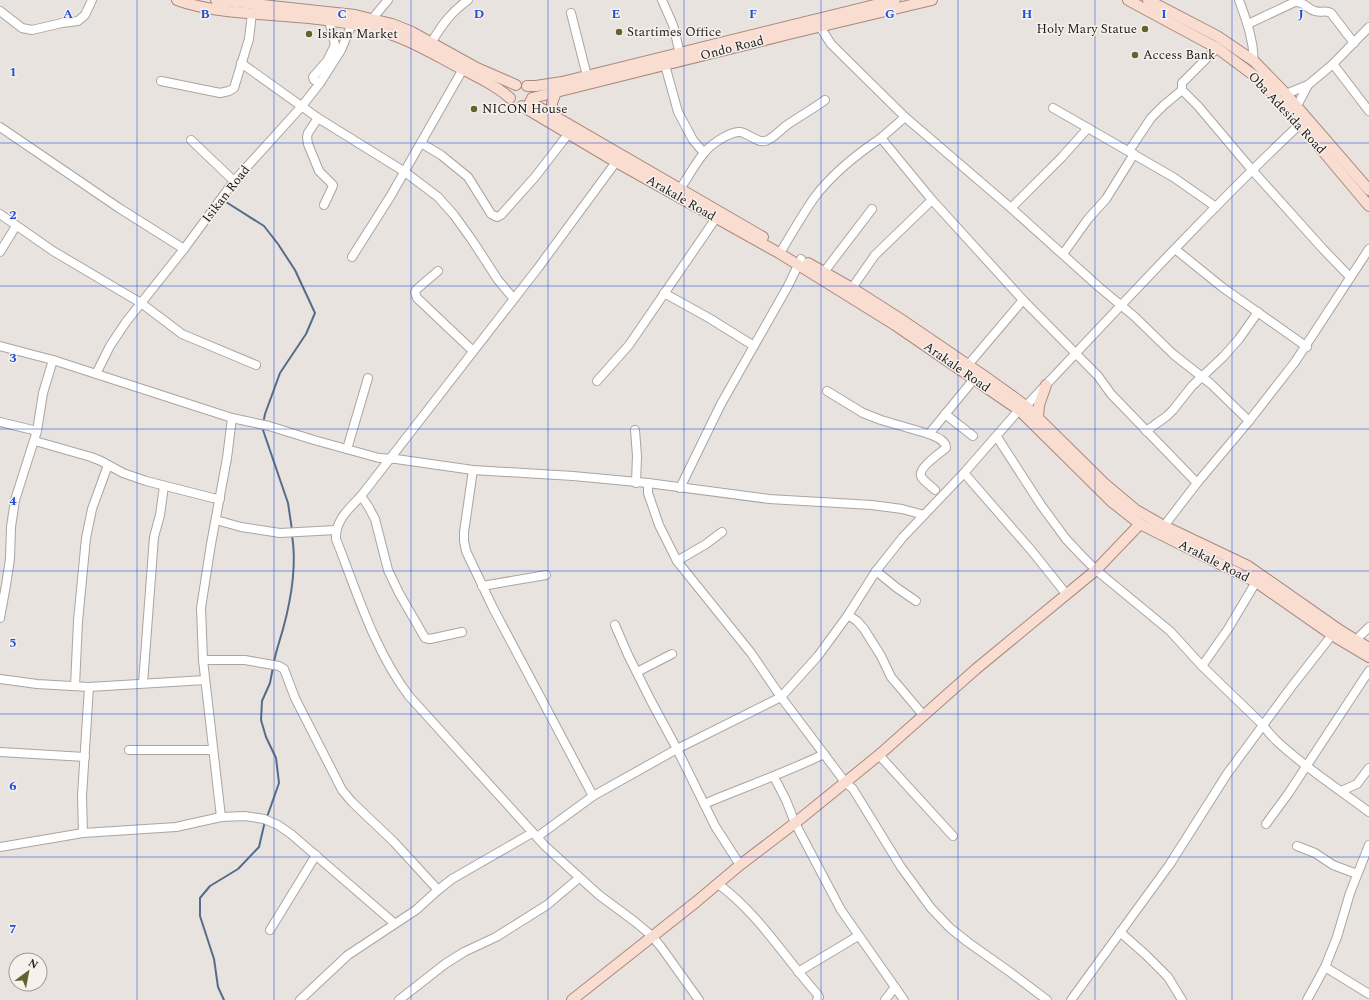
<svg xmlns="http://www.w3.org/2000/svg" width="1369" height="1000" font-family="Spectral,serif">
	<rect width="100%" height="100%" fill="#e9e3e0"/>
	<g fill="none" stroke-linecap="round" stroke-linejoin="round">
		<g stroke="#556d88" stroke-width="2">
			<path d="M226,202L264,226L278,244L295,270L315,313L306,334L280,373L265,414L264,419"/>
			<path d="M263,430L288,503L292,530"/>
			<path d="M274,662C276,651 280,640 283,629C291,600 297,566 292,535"/>
			<path d="M267,817L279,783L276,758L266,737L261,720L262,701L270,683L273,667"/>
			<path d="M224,1000L218,987L214,959L200,916V898L210,886L238,869L259,847L265,821"/>
		</g>
		<defs>
			<g id="minor">
				<path d="M662,0L673,25L681,58"/>
				<path d="M1239,0C1247,22 1253,38 1254,61"/>
				<path d="M0,11L22,28L32,30L62,23L78,21L85,15L92,0"/>
				<path d="M571,13L587,76"/>
				<path d="M372,19L388,0"/>
				<path d="M817,22L831,44L905,117"/>
				<path d="M1248,24L1295,2C1304,1 1307,9 1315,11C1321,13 1326,10 1331,13L1354,43"/>
				<path d="M431,43C442,25 450,13 468,0"/>
				<path d="M1217,48L1182,83V90L1198,106L1252,170L1323,249L1350,277"/>
				<path d="M241,63L318,118L405,172L438,197L454,215L472,240L498,280L514,299"/>
				<path d="M1333,64L1369,111"/>
				<path d="M665,65L678,112L693,140L704,153"/>
				<path d="M161,81L220,93L229,91L234,88L249,39L252,13"/>
				<path d="M320,83L314,80L313,77L327,61L335,45L329,20"/>
				<path d="M1286,94L1308,85L1333,64L1369,27"/>
				<path d="M1297,106L1308,85"/>
				<path d="M1053,108L1173,177L1216,207"/>
				<path d="M318,118L308,133L307,137L308,144L319,171L333,185L332,188L324,205"/>
				<path d="M0,127L119,208L184,249"/>
				<path d="M881,138L905,117L1011,208L1099,287L1135,317L1173,354L1211,384L1249,421"/>
				<path d="M191,140L234,181"/>
				<path d="M421,143L441,155L468,177L488,209L491,214L497,217L501,215L535,177L569,133"/>
				<path d="M1129,151L1151,118L1164,105L1182,90"/>
				<path d="M616,162L538,268L361,496C349,509 335,520 336,539C357,592 374,650 409,696L545,846L599,895L634,921L652,936L661,947L699,1000"/>
				<path d="M680,189C688,177 695,164 704,153C710,145 730,131 740,132C748,133 757,143 765,141C773,139 780,130 787,125C800,116 813,109 825,100"/>
				<path d="M1011,208L1062,157L1088,128"/>
				<path d="M0,214L53,251L141,303L182,334L256,365"/>
				<path d="M783,248C793,231 803,214 814,198C832,174 857,154 881,138L932,200L1023,300"/>
				<path d="M1175,249L1222,287L1307,347"/>
				<path d="M0,252L16,226"/>
				<path d="M1063,254L1088,219L1106,199L1134,154"/>
				<path d="M352,257L390,197L463,69"/>
				<path d="M438,271L417,289L415,292L417,298L473,351"/>
				<path d="M824,272L872,209"/>
				<path d="M852,288L875,255L932,200"/>
				<path d="M664,293L709,318L754,346"/>
				<path d="M0,346L53,360L232,418L269,426L314,440L379,458L396,459L473,470L573,476L648,483L769,499L872,505L902,509L924,515L964,473L1019,410"/>
				<path d="M968,365L1023,300L1098,376L1111,394L1197,483"/>
				<path d="M96,374L110,346L126,322L184,249L234,181L302,106L320,83L341,50L354,19"/>
				<path d="M597,381L629,345L716,218"/>
				<path d="M827,391L863,413L881,420L929,434L974,379"/>
				<path d="M1026,406C1116,311 1205,214 1300,124"/>
				<path d="M945,414L973,436"/>
				<path d="M0,422L37,431"/>
				<path d="M635,430L637,456L636,483"/>
				<path d="M1146,431L1167,416L1173,410L1192,386L1223,357L1239,339L1258,312"/>
				<path d="M929,434C936,437 946,440 946,448C940,453 918,468 921,476C923,481 931,486 935,490"/>
				<path d="M997,437L1041,505L1066,539L1081,555L1096,570L1170,631L1202,666L1263,725C1271,737 1282,746 1294,756C1318,776 1344,793 1369,812"/>
				<path d="M35,441L91,457L101,461L123,473L146,481L213,498L220,499"/>
				<path d="M347,449L368,378"/>
				<path d="M473,470L464,532V541L466,551L493,608L593,796"/>
				<path d="M964,473L1031,550L1067,595"/>
				<path d="M648,483V493L659,525L677,561L751,653L781,697L818,656L848,615L876,571L903,537L924,515"/>
				<path d="M680,488L721,404L788,286L801,259"/>
				<path d="M361,496L368,506L375,519L388,570L399,593L425,638L430,639L462,632"/>
				<path d="M216,520L241,527L280,533L336,530"/>
				<path d="M1164,526L1197,483L1249,421L1295,362L1369,249"/>
				<path d="M677,561L706,544L722,532"/>
				<path d="M876,571L897,588L916,601"/>
				<path d="M482,586L546,575"/>
				<path d="M848,615L857,621L864,629L881,656L891,677L924,716"/>
				<path d="M0,618L6,585L10,559L11,527L15,500L37,431L43,393L53,360"/>
				<path d="M615,625L628,655L651,701L677,749L715,826L740,865"/>
				<path d="M1356,640L1369,627"/>
				<path d="M203,660H245L279,666L284,669L295,698L342,790L352,802L394,842L438,890"/>
				<path d="M1202,666L1228,629L1256,582"/>
				<path d="M637,672L672,654"/>
				<path d="M0,679L37,684L89,687L205,680"/>
				<path d="M143,683L154,537L160,515L164,486"/>
				<path d="M75,686L78,621L86,538L92,509L108,465"/>
				<path d="M129,750H213"/>
				<path d="M0,752L85,757"/>
				<path d="M879,755L953,836"/>
				<path d="M774,777L786,800L795,823L841,910L904,1000"/>
				<path d="M1341,791L1357,784L1369,768"/>
				<path d="M704,804C744,787 785,773 824,754"/>
				<path d="M221,817L203,660L201,608L211,544L227,458L232,418"/>
				<path d="M1266,824L1288,794L1369,671"/>
				<path d="M83,833L82,796L89,687"/>
				<path d="M537,837L593,796L677,749L781,697L845,782L853,789L901,867L931,908L950,928L969,943L1010,972L1047,1000"/>
				<path d="M1297,846L1315,853L1333,865L1357,874"/>
				<path d="M0,847L83,833L176,827L221,817L245,816L264,819L278,825L291,834L394,923"/>
				<path d="M718,884C758,913 785,958 818,995L819,997L817,1000"/>
				<path d="M270,930L316,855"/>
				<path d="M1120,932L1146,955L1168,977L1182,1000"/>
				<path d="M1325,967L1369,994"/>
				<path d="M798,972L858,936"/>
				<path d="M300,1000L348,955L416,910L438,890L452,879L532,833"/>
				<path d="M399,1000L445,964L464,952L496,937L547,905L579,878"/>
				<path d="M885,1000L895,987"/>
				<path d="M1071,1000L1170,864L1227,774L1292,686L1332,635"/>
				<path d="M1307,1000L1325,967L1337,937L1350,893L1369,845"/>
			</g>
			<g id="major">
				<path d="M177,0C215,14 269,14 309,18C338,21 366,25 393,35C416,43 437,56 458,67C476,76 495,85 510,98"/>
				<path d="M216,0L355,15L392,24L412,32L477,68L516,85"/>
				<path d="M1128,0L1217,48L1260,80L1300,124L1369,206"/>
				<path d="M1148,0L1217,36L1254,61L1286,94L1369,190"/>
				<path d="M527,86H536L562,82L895,0"/>
				<path d="M532,98L793,33L932,0"/>
				<path d="M530,102L763,237"/>
				<path d="M522,106L616,162L779,253L895,325L1019,410L1112,502L1140,524L1256,582L1332,635L1369,657"/>
				<path d="M552,115V103L556,92"/>
				<path d="M808,263L852,288L899,318L990,380L1026,406L1104,483L1136,510L1164,526L1248,566L1341,631L1369,648"/>
				<path d="M1038,417L1039,405L1046,385"/>
				<path d="M572,1000L696,902L740,865L795,823L879,755L976,669L1096,570L1140,524"/>
			</g>
		</defs>
		<use href="#minor" stroke="#aaa5a1" stroke-width="10"/>
		<use href="#major" stroke="#aa8a7d" stroke-width="12"/>
		<use href="#minor" stroke="#fff" stroke-width="8"/>
		<use href="#major" stroke="#faddd1" stroke-width="10"/>
	</g>
	<path fill="none" stroke="#1d4ed8" stroke-width="1" stroke-opacity="0.55" d="M137,0V1000M274,0V1000M411,0V1000M548,0V1000M684,0V1000M821,0V1000M958,0V1000M1095,0V1000M1232,0V1000M0,143H1369M0,286H1369M0,429H1369M0,571H1369M0,714H1369M0,857H1369"/>
	<g fill="#64622f" stroke="#f6f1ed" stroke-width="1.5">
		<circle cx="1145" cy="29" r="4"/>
		<circle cx="619" cy="32" r="4"/>
		<circle cx="309" cy="34" r="4"/>
		<circle cx="1135" cy="55" r="4"/>
		<circle cx="474" cy="109" r="4"/>
	</g>
	<g text-anchor="middle" dominant-baseline="central" stroke-width="3" stroke-linejoin="round" paint-order="stroke">
		<g font-size="13" fill="#1c1a18" stroke="#f6f1ed" text-anchor="start">
			<text x="1137" y="29" text-anchor="end">Holy Mary Statue</text>
			<text x="627" y="32">Startimes Office</text>
			<text x="317" y="34">Isikan Market</text>
			<text x="1143" y="55">Access Bank</text>
			<text x="482" y="109">NICON House</text>
		</g>
		<g font-size="13" fill="#1c1a18" stroke="#f6f1ed">
			<text transform="translate(732 48) rotate(-14)">Ondo Road</text>
			<text transform="translate(1287 113) rotate(47)">Oba Adesida Road</text>
			<text transform="translate(226 194) rotate(-52)">Isikan Road</text>
			<text transform="translate(681 198) rotate(30)">Arakale Road</text>
			<text transform="translate(957 367) rotate(35)">Arakale Road</text>
			<text transform="translate(1214 561) rotate(27)">Arakale Road</text>
		</g>
	</g>
	<g font-size="13" text-anchor="middle" font-weight="bold" fill="#1d4ed8" stroke="#f6f1ed" stroke-width="3" stroke-linejoin="round" paint-order="stroke">
		<text x="68" y="18">A</text>
		<text x="205" y="18">B</text>
		<text x="342" y="18">C</text>
		<text x="479" y="18">D</text>
		<text x="616" y="18">E</text>
		<text x="753" y="18">F</text>
		<text x="890" y="18">G</text>
		<text x="1027" y="18">H</text>
		<text x="1164" y="18">I</text>
		<text x="1301" y="18">J</text>
		<text x="13" y="76">1</text>
		<text x="13" y="219">2</text>
		<text x="13" y="362">3</text>
		<text x="13" y="505">4</text>
		<text x="13" y="647">5</text>
		<text x="13" y="790">6</text>
		<text x="13" y="933">7</text>
	</g>
	<g transform="translate(28 972) rotate(32)"><circle r="19" fill="#f6f1ed" stroke="#9f9b98"/>
	<path d="M0-3L7 15L0 10L-7 15Z" fill="#64622f"/>
	<text y="-6" font-size="11" font-weight="bold" text-anchor="middle" fill="#1c1a18">N</text>
	</g>
</svg>
